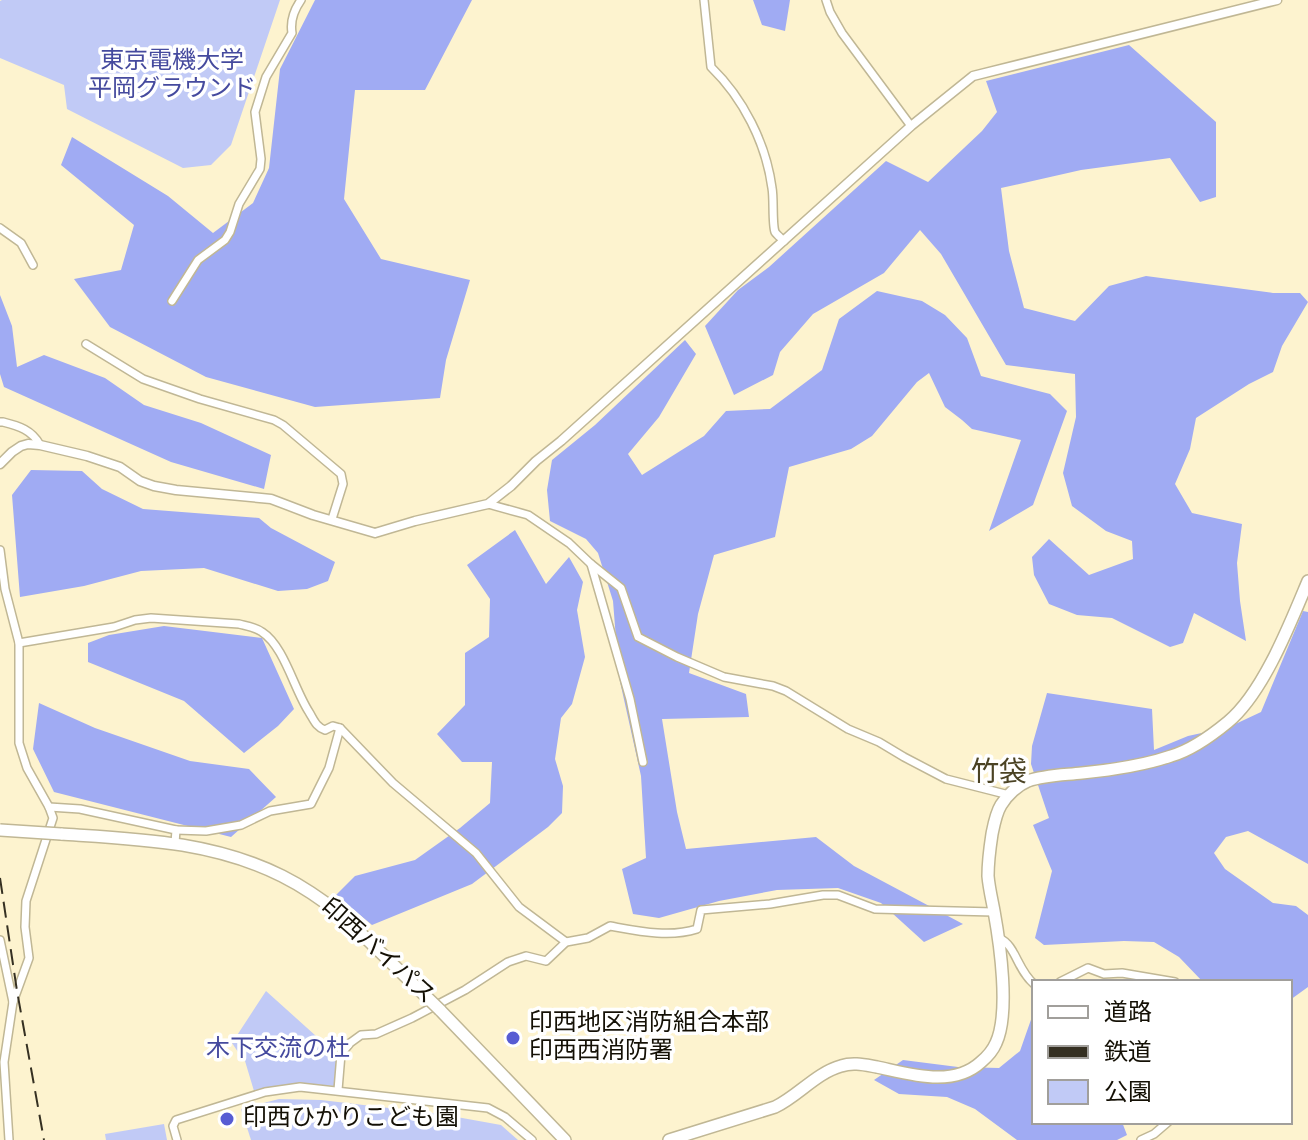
<svg xmlns="http://www.w3.org/2000/svg" width="1308" height="1140" font-family="Overpass,'Noto Sans JP',sans-serif">
	<rect width="100%" height="100%" fill="#fdf3cf"/>
	<g fill="#c1caf6">
		<path d="M2,0H280L231,145L211,165L183,168L67,109L64,85L0,58V1Z"/>
		<path d="M266,991L336,1054L339,1058L334,1086L298,1083L254,1091L242,1051L238,1052L232,1043Z"/>
		<path d="M279,1099L321,1100L440,1114L501,1125L518,1140H251L241,1109Z"/>
		<path d="M164,1124L167,1140H106L105,1134Z"/>
	</g>
	<g fill="#a0abf3">
		<path d="M315,0H472L425,90H355L344,199L381,259L470,280L446,360L440,398L315,407L206,377L110,327L74,279L121,270L134,225L61,165L72,137L168,196L213,233L253,203L269,168L280,69Z"/>
		<path d="M753,0H790L785,31L762,25Z"/>
		<path d="M1129,45L1216,122V197L1200,202L1170,158L1081,170L1001,188L1009,251L1024,308L1075,321L1109,286L1146,276L1273,293H1300L1308,302L1282,346L1273,372L1249,384L1196,418L1190,449L1175,484L1192,513L1242,524L1237,563L1240,601L1246,641L1194,613L1183,643L1170,647L1112,618L1077,615L1049,604L1034,575L1032,557L1049,539L1089,575L1133,559L1132,541L1106,531L1072,506L1063,473L1076,417L1075,374L1006,365L941,254L920,230L884,273L813,314L780,352L773,375L734,395L705,326L738,290L769,267L886,161L928,182L982,131L997,112L986,81Z"/>
		<path d="M877,291L922,301L945,315L967,338L981,376L1050,394L1067,411L1033,505L989,531L1021,440L972,429L962,420L945,407L929,373L917,382L872,436L851,449L789,467L775,537L714,555L698,614L689,673L746,694L749,717L662,719L677,812L686,849L816,837L854,866L963,924L924,942L881,903L838,888L777,890L719,901L659,918L633,914L622,869L646,858L641,776L619,677L613,601L598,553L586,539L550,521L547,490L552,460L595,425L685,340L696,354L659,417L628,454L642,475L704,436L726,411L770,409L822,370L839,319Z"/>
		<path d="M0,295L12,326L17,367L44,355L105,378L144,405L201,423L271,455L264,489L171,462L4,387L0,374Z"/>
		<path d="M31,470L82,471L102,489L143,509L259,518L271,528L335,562L328,581L307,589L278,591L204,568L141,571L84,586L20,597L12,495Z"/>
		<path d="M515,530L546,584L569,557L583,582L577,610L585,657L572,704L561,718L555,759L563,786L562,813L548,827L472,884L372,925L336,895L355,876L415,860L460,828L490,803L492,762H462L437,734L465,705V653L489,637L490,599L467,565Z"/>
		<path d="M1303,611L1308,612V864L1248,831L1226,837L1214,853L1225,869L1273,903L1296,906L1308,915V987L1290,1000V982H1203L1179,957L1154,942L1124,941L1044,945L1035,938L1052,871L1033,825L1049,818L1031,764L1032,746L1047,693L1152,709L1154,750L1188,736L1229,727L1261,712Z"/>
		<path d="M164,626L262,638L294,709L278,726L244,753L184,701L88,662V643L109,635Z"/>
		<path d="M39,703L95,728L190,761L249,769L276,797L231,837L54,792L33,749Z"/>
		<path d="M1034,1011V1122H1122L1127,1135L1117,1140H1017L975,1109L947,1097L899,1094L874,1080L903,1060L958,1067L999,1068L1020,1051Z"/>
	</g>
	<g fill="none" stroke-linecap="round" stroke-linejoin="round">
		<defs>
			<g id="minor">
				<path d="M704,0L711,67C743,98 766,143 772,188C774,198 772,224 775,232C777,235 781,238 784,241"/>
				<path d="M826,0L830,12L842,33L911,126"/>
				<path d="M0,228L21,243L33,265"/>
				<path d="M172,301L198,260L225,240L230,232L239,204L260,169L261,159L255,112L266,77L292,33C290,21 294,10 301,0"/>
				<path d="M86,344L143,379L200,399L274,420L283,425L341,474L343,484L332,519"/>
				<path d="M0,422H3C19,426 32,430 40,445"/>
				<path d="M488,504L528,515L569,543L591,564L630,699L643,762"/>
				<path d="M0,550L5,589L19,643V743L27,768L49,807L53,818L26,901L25,927L29,958L13,1002"/>
				<path d="M591,564L621,588L638,637L677,657L724,677L773,686L786,691L848,729L879,742L904,757L946,779L1009,795"/>
				<path d="M19,643L114,627L135,620L151,618L239,624C247,626 255,627 262,632C284,646 294,689 309,712C314,720 316,727 325,730L333,726L340,728L393,783L476,853L519,907L566,942"/>
				<path d="M49,807L80,809L176,830L175,843"/>
				<path d="M176,830L206,831L241,825L270,811L311,804L329,768L340,728"/>
				<path d="M999,938C1016,945 1017,970 1034,984"/>
				<path d="M0,940L13,1002L4,1062L9,1140"/>
				<path d="M1060,982L1088,968L1104,974L1122,973L1175,982"/>
				<path d="M338,1090L341,1054L350,1043L361,1035L376,1034L412,1018L465,990L508,962L526,956L546,961L566,942L588,938L610,926C638,931 669,938 697,929L701,910L770,904L823,895H838L875,909L994,912"/>
				<path d="M177,1140L173,1126L176,1120L265,1092L300,1087L488,1108L505,1117L532,1140"/>
				<path d="M1141,1140L1154,1134L1168,1122"/>
			</g>
			<path id="tertiary" d="M0,464L12,452L21,446L28,444L40,445L87,456L120,467L140,481L154,486L176,490L271,499L313,515L375,533L415,521L488,504L511,486L536,461L561,441L911,126L973,76L1277,0"/>
			<path id="primary" d="M669,1140L775,1107C798,1096 816,1073 841,1066C853,1062 865,1065 877,1067C910,1074 953,1088 981,1062C987,1057 993,1050 996,1043C1010,1013 1000,944 994,911C992,900 989,888 988,876C988,862 990,847 992,834C994,824 996,813 1001,805C1007,795 1018,785 1028,781C1045,775 1065,775 1082,773C1112,770 1142,766 1171,756C1192,750 1211,736 1228,722C1263,693 1290,624 1308,581"/>
			<g id="trunk">
				<path d="M61,834C137,839 212,841 282,876C304,887 324,901 343,916"/>
				<path d="M440,1010L565,1140"/>
			</g>
		</defs>
		<use href="#minor" stroke="#c0b795" stroke-width="10"/>
		<use href="#tertiary" stroke="#c0b795" stroke-width="11"/>
		<use href="#primary" stroke="#c0b795" stroke-width="14"/>
		<use href="#trunk" stroke="#c0b795" stroke-width="14"/>
		<use href="#minor" stroke="#fff" stroke-width="7"/>
		<use href="#tertiary" stroke="#fff" stroke-width="8"/>
		<use href="#primary" stroke="#fff" stroke-width="11"/>
		<use href="#trunk" stroke="#fff" stroke-width="11"/>
		<path stroke="#353022" stroke-width="2" stroke-dasharray="16 8" stroke-linecap="butt" d="M0,878L17,991L44,1140"/>
		<defs>
			<g id="trunk-bridge">
				<path d="M0,830L61,834"/>
				<path d="M343,916L440,1010"/>
			</g>
		</defs>
		<use href="#trunk-bridge" stroke="#c0b795" stroke-width="14" stroke-linecap="butt"/>
		<use href="#trunk-bridge" stroke="#fff" stroke-width="11"/>
	</g>
	<g fill="#575cd3" stroke="#fff" stroke-width="3">
		<circle cx="513" cy="1038" r="8"/>
		<circle cx="227" cy="1119" r="8"/>
	</g>
	<g text-anchor="middle" dominant-baseline="central" stroke-width="7" stroke-linejoin="round" paint-order="stroke">
		<g font-size="24" fill="#454a9e" stroke="#fff">
			<text x="172" y="62">東京電機大学<tspan x="172" dy="28">平岡グラウンド</tspan></text>
			<text x="278" y="1050">木下交流の杜</text>
		</g>
		<g font-size="24" fill="#141005" stroke="#fff">
			<text transform="translate(377 952) rotate(42)">印西バイパス</text>
		</g>
		<g font-size="24" fill="#141005" stroke="#fff" text-anchor="start">
			<text x="529" y="1024">印西地区消防組合本部<tspan x="529" dy="28">印西西消防署</tspan></text>
			<text x="243" y="1119">印西ひかりこども園</text>
		</g>
		<g font-size="28" fill="#4b4324" stroke="#fff">
			<text x="999" y="774">竹袋</text>
		</g>
	</g>
	<rect x="1032" y="980" width="260" height="144" fill="#ffffff" stroke="#a19f9b" stroke-width="2"/>
	<rect x="1048" y="1006" width="40" height="12" fill="#ffffff" stroke="#a19f9b" stroke-width="2"/>
	<text x="1104" y="1020" font-size="24" fill="#141005">道路</text>
	<rect x="1048" y="1046" width="40" height="12" fill="#353022" stroke="#a19f9b" stroke-width="2"/>
	<text x="1104" y="1060" font-size="24" fill="#141005">鉄道</text>
	<rect x="1048" y="1080" width="40" height="24" fill="#c1caf6" stroke="#a19f9b" stroke-width="2"/>
	<text x="1104" y="1100" font-size="24" fill="#141005">公園</text>
</svg>
